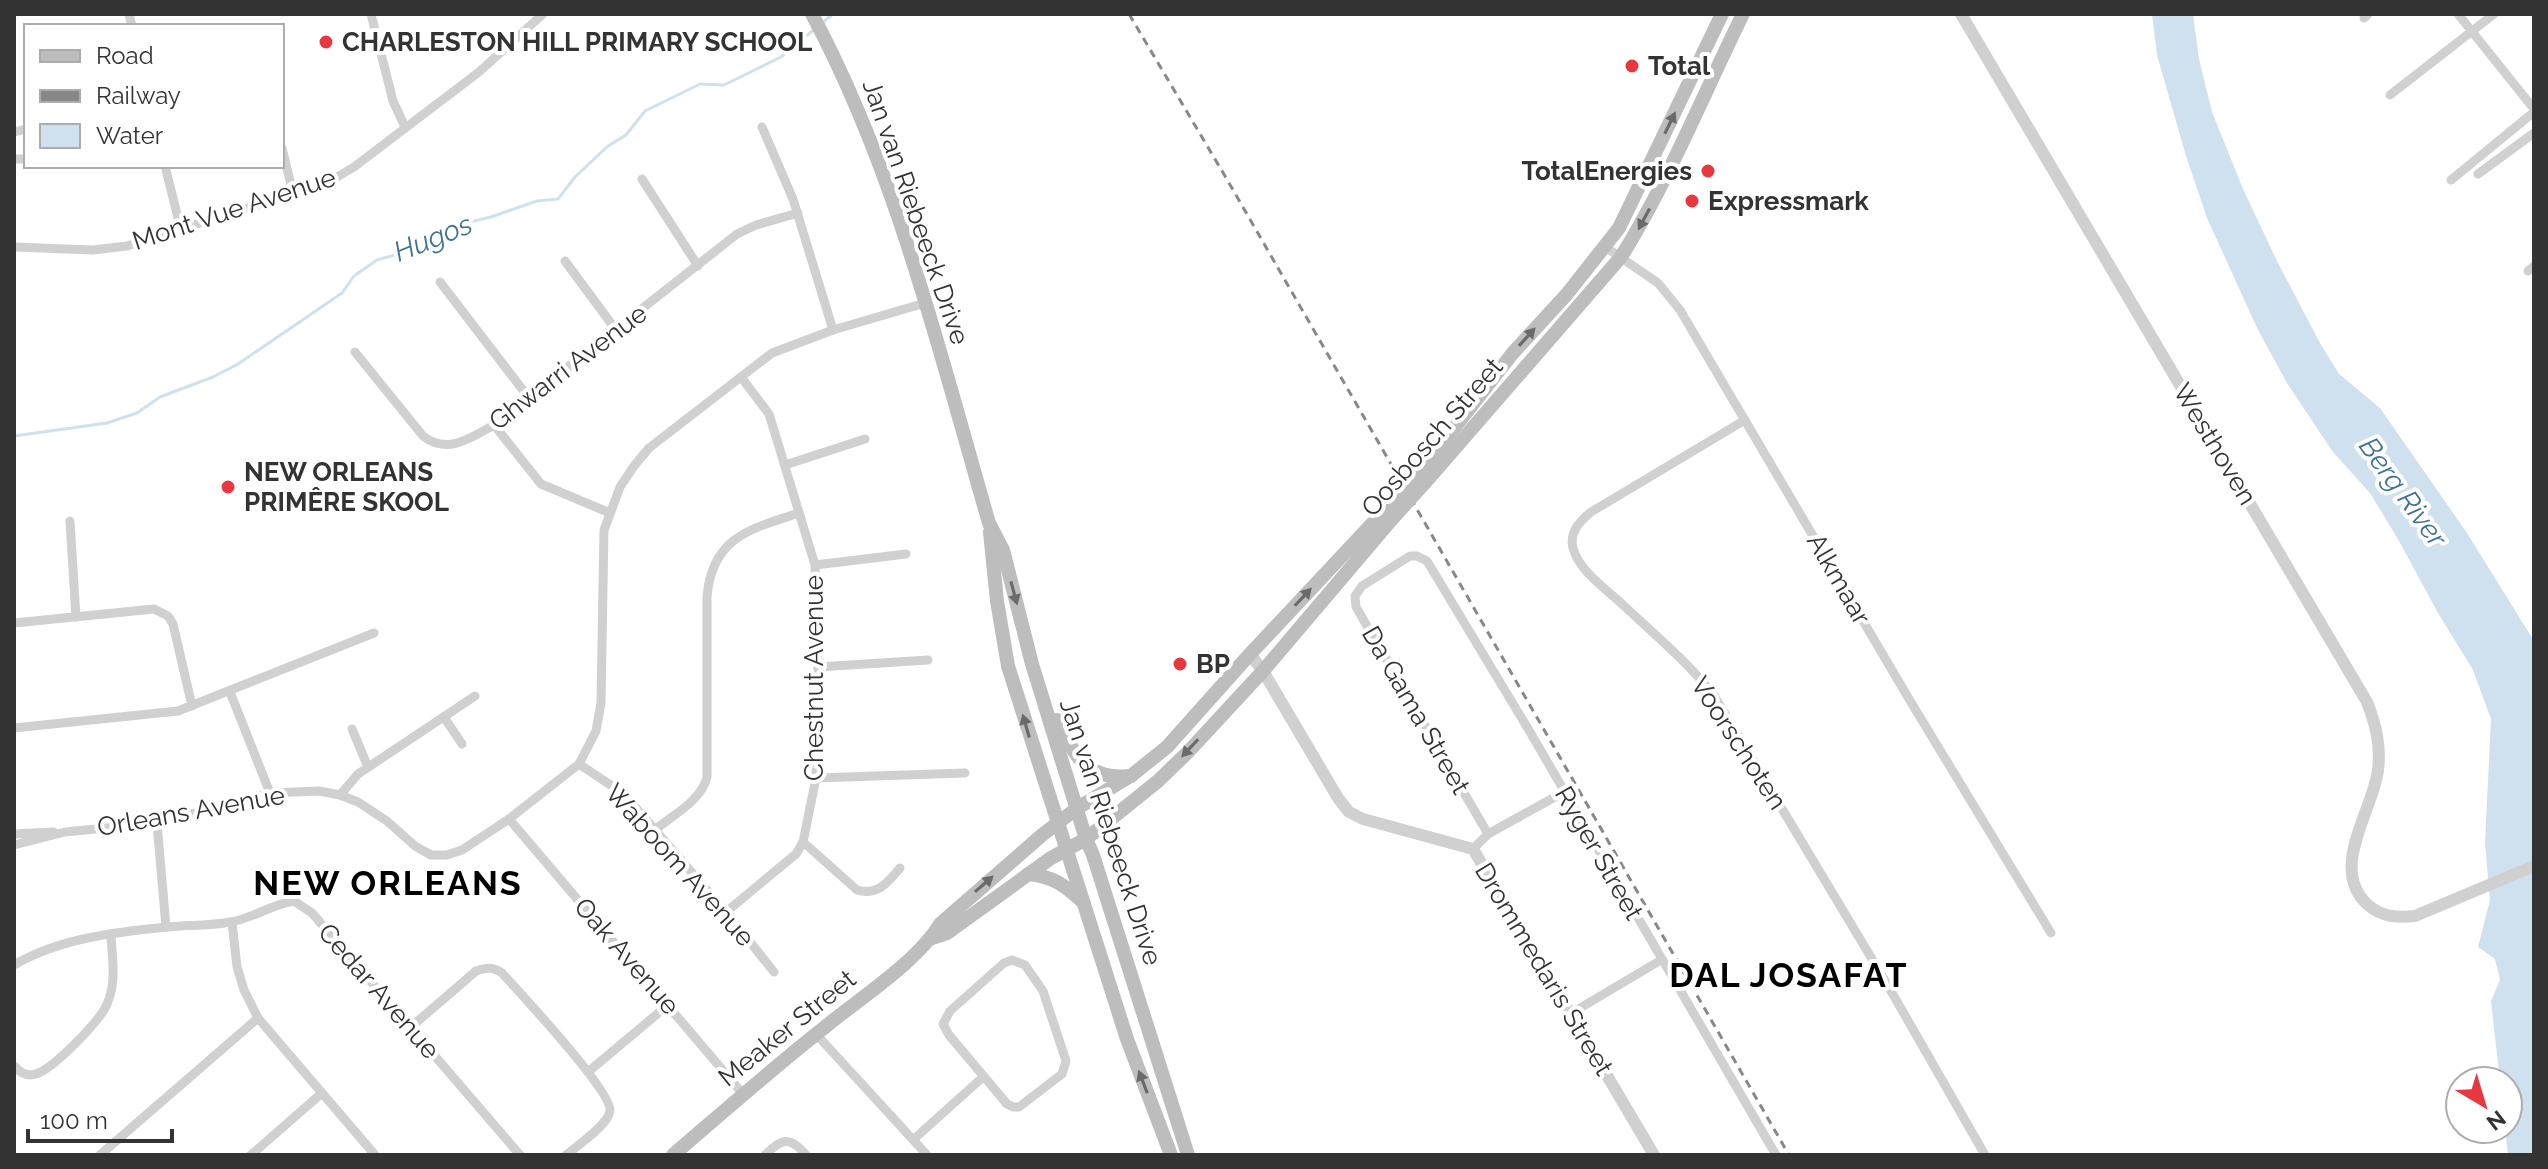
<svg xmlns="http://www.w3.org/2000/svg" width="2548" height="1169" font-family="Raleway,sans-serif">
	<rect width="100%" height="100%" fill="#fff"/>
	<path fill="#cfe1ee" d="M2152,14H2193L2199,59L2212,112L2243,189L2278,263L2320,343L2339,374L2380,408L2467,533L2534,641V1155H2508L2505,1129H2508V1081H2500L2491,1001L2500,980L2495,959L2478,947L2490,900L2485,843L2491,719L2473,670L2438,613L2399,541L2370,493L2333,452L2287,383L2258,330L2207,218L2186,156L2157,55Z"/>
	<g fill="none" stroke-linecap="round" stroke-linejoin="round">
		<g stroke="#cfe1ee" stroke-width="3">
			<path d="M821,24L833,14"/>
			<path d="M14,436L107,423L137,413L160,397L213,377L238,364L342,293L354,276L377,260L405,252L449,227L491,217L537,201L558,199L575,177L608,146L626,135L645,111L700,84L724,85L781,57L816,28"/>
		</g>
		<g stroke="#d0d0d0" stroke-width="9">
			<path d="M129,14L132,26"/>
			<path d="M371,14L393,101L405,127"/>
			<path d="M2458,14L2534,109"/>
			<path d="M2364,18L2368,14"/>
			<path d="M2390,95L2494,14"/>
			<path d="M762,127L793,199L833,330"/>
			<path d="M14,132L26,129"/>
			<path d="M282,148L293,193"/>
			<path d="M14,159H26"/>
			<path d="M165,166L181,230"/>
			<path d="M2478,174L2534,133"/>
			<path d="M642,179L698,266"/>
			<path d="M2451,180L2534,112"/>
			<path d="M1604,246L1658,283L1680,310L1909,699L2051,933"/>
			<path d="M14,247L93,250L127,246L327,183L354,167L479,72L543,14"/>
			<path d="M565,261L616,330"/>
			<path d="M2528,271L2534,266"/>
			<path d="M440,282L529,398"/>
			<path d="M355,352L423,436C447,455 471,438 494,425L737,234L756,225L798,213"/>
			<path d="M1745,420L1591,512C1580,521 1569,532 1573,548C1579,571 1606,589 1622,604C1654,634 1688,662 1715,697L1887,984L1985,1155"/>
			<path d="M494,425L541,484L610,513"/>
			<path d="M785,465L865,439"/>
			<path d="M70,521L76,617"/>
			<path d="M815,565L906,554"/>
			<path d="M14,623L154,609L168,616L173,624L192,706"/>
			<path d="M818,667L928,660"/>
			<path d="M230,692L270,793"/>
			<path d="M444,717L462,744"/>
			<path d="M14,728L178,711L374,633"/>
			<path d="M352,729L368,767"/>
			<path d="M579,764L624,794L726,912L774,972"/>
			<path d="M816,778L965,773"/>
			<path d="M340,795L358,774L475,696"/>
			<path d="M509,819L743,1094"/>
			<path d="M157,823L166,927"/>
			<path d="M656,829C673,815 702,800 707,777V597C712,537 750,529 799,513"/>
			<path d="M14,834L54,832"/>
			<path d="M1488,834L1356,607L1355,596L1362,586L1410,556H1417L1427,561L1530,732L1776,1155"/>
			<path d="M803,842L857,890C878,896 888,882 900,868"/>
			<path d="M14,845L65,832L157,823L270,793L319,791L340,795L358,802L387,821L415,846L431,855H447L462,850L509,819L579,764L596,731L601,703L604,530L620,487L634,466L649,448L772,353L833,330L925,303"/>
			<path d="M1473,849L1488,834L1564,792"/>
			<path d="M726,912L796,854L803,842L816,778L818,667L815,565L769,414L741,377"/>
			<path d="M232,922L237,967L244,990L258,1018L375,1155"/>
			<path d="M1012,960L1025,965L1043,991L1066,1061L1062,1074L1019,1107H1013L1007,1104L949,1035L943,1024L950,1011L1004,963Z"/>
			<path d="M14,965C60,938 116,932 168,927C189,925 210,926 230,922C252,919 272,904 294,901L312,913L520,1155"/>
			<path d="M1570,1014L1661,960"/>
			<path d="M411,1027L476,971C487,967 493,967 502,973C520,993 612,1091 610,1111C608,1125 577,1146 566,1155"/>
			<path d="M816,1034L927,1155"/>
			<path d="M14,1066C20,1072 26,1077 36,1074C53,1069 100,1021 107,1004C117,982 112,958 111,935"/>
			<path d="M588,1072L669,1004"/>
			<path d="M914,1139L983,1077"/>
			<path d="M100,1155L258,1018"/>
			<path d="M251,1155L322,1093"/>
			<path d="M765,1155C782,1138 790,1136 806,1155"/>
		</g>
		<g stroke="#d0d0d0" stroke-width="12">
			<path d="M1961,14L2367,702C2376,725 2381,746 2378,770C2373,811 2328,869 2368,905C2382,917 2398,918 2415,916L2534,866"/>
			<path d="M1250,654L1263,671L1338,798L1349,812L1363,819L1473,849L1654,1155"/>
		</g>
		<g stroke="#bdbdbd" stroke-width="14">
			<path d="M812,14C897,173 939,351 989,523L1003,550L1032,664L1086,839L1093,855L1188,1155"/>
			<path d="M1426,464L1512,354L1567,294L1619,228L1722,14"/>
			<path d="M1430,477L1621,257C1669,180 1703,95 1743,14"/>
			<path d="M990,532L997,601L1008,666L1127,1039L1171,1155"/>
			<path d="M1057,720C1076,756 1084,780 1131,776"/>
			<path d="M1028,874C1053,876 1066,886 1084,903"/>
			<path d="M932,938L947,933L1051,858L1086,839L1158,781L1188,752L1263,671L1392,519"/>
			<path d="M673,1155C723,1112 773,1068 825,1027C860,998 917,962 940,924L1042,835L1076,809L1132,775L1167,747L1250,654L1386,509"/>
		</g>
		<path stroke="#888" stroke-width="3" stroke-dasharray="8 6" stroke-linecap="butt" d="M1129,14L1225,176L1789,1155"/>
		<g stroke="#bdbdbd" stroke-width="14">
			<path d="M1386,509L1426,464"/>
			<path d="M1392,519L1430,477"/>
		</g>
	</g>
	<defs><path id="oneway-solid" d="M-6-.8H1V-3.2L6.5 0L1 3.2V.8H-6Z" transform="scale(2)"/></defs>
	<g fill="#6a6a6a">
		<use href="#oneway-solid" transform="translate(1670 123) rotate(-64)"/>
		<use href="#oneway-solid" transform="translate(1644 219) rotate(118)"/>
		<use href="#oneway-solid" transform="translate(1527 337) rotate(-48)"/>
		<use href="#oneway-solid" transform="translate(1014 593) rotate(75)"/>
		<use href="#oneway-solid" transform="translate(1303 597) rotate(-47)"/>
		<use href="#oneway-solid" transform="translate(1026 726) rotate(-106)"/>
		<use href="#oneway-solid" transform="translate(1190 748) rotate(133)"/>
		<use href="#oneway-solid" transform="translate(984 884) rotate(-41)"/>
		<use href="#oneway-solid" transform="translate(1143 1082) rotate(-111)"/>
	</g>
	<g fill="#e73840" stroke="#fff" stroke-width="3">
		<circle cx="326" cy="42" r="8"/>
		<circle cx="1632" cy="66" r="8"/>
		<circle cx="1708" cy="171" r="8"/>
		<circle cx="1692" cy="201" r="8"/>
		<circle cx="228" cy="487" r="8"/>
		<circle cx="1180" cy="664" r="8"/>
	</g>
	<g text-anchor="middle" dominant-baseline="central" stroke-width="8" stroke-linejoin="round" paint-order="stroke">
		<g font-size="26" font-weight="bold" fill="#333" stroke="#fff" text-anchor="start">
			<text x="342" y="42">CHARLESTON HILL PRIMARY SCHOOL</text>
			<text x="1648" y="66">Total</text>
			<text x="1692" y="171" text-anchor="end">TotalEnergies</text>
			<text x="1708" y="201">Expressmark</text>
			<text x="244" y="472">NEW ORLEANS<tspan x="244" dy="30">PRIMÊRE SKOOL</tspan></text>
			<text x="1196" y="664">BP</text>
		</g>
		<g font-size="26" fill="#333" stroke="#fff">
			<text transform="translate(234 209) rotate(-18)">Mont Vue Avenue</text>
			<text transform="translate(916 212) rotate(71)">Jan van Riebeeck Drive</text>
			<text transform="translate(568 367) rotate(-37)">Ghwarri Avenue</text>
			<text transform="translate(1432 437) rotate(-49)">Oosbosch Street</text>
			<text transform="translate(2215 444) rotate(59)">Westhoven</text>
			<text transform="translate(1839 579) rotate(60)">Alkmaar</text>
			<text transform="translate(814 678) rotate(-90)">Chestnut Avenue</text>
			<text transform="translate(1416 710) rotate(60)">Da Gama Street</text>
			<text transform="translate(1739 743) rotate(57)">Voorschoten</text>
			<text transform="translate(191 811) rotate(-10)">Orleans Avenue</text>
			<text transform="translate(1111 832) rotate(72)">Jan van Riebeeck Drive</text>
			<text transform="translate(1599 853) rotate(60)">Ryger Street</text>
			<text transform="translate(680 865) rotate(48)">Waboom Avenue</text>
			<text transform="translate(627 956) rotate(49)">Oak Avenue</text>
			<text transform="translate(1544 969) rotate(59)">Drommedaris Street</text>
			<text transform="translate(379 991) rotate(49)">Cedar Avenue</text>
			<text transform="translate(787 1028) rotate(-39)">Meaker Street</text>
		</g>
		<g font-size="28" font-style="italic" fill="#3f7297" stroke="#fff">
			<text transform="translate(433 238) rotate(-22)">Hugos</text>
			<text transform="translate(2403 492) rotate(54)">Berg River</text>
		</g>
		<g font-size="34" font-weight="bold" letter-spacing="2" fill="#000" stroke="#fff">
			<text x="388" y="883">NEW ORLEANS</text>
			<text x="1789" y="975">DAL JOSAFAT</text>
		</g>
	</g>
	<rect width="2548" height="1169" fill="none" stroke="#333333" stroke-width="32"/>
	<rect x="24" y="24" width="260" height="144" fill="#ffffff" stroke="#adadad" stroke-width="2"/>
	<rect x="40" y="50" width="40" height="12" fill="#bdbdbd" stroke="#adadad" stroke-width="2"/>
	<text x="96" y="64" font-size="24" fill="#333333">Road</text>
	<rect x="40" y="90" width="40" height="12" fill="#888888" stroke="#adadad" stroke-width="2"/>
	<text x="96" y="104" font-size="24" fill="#333333">Railway</text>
	<rect x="40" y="124" width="40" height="24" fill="#cfe1ee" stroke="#adadad" stroke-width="2"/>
	<text x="96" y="144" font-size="24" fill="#333333">Water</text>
	<g transform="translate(2484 1105) rotate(142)"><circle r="38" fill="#ffffff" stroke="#adadad" stroke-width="2"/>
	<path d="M0-6L14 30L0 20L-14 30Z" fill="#e73840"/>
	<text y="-12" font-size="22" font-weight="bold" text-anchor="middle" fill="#333333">N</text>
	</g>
	<path d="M28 1129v12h144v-12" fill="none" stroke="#333333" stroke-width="4"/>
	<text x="40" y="1129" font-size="24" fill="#333333" stroke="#ffffff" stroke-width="6" paint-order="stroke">100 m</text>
</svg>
